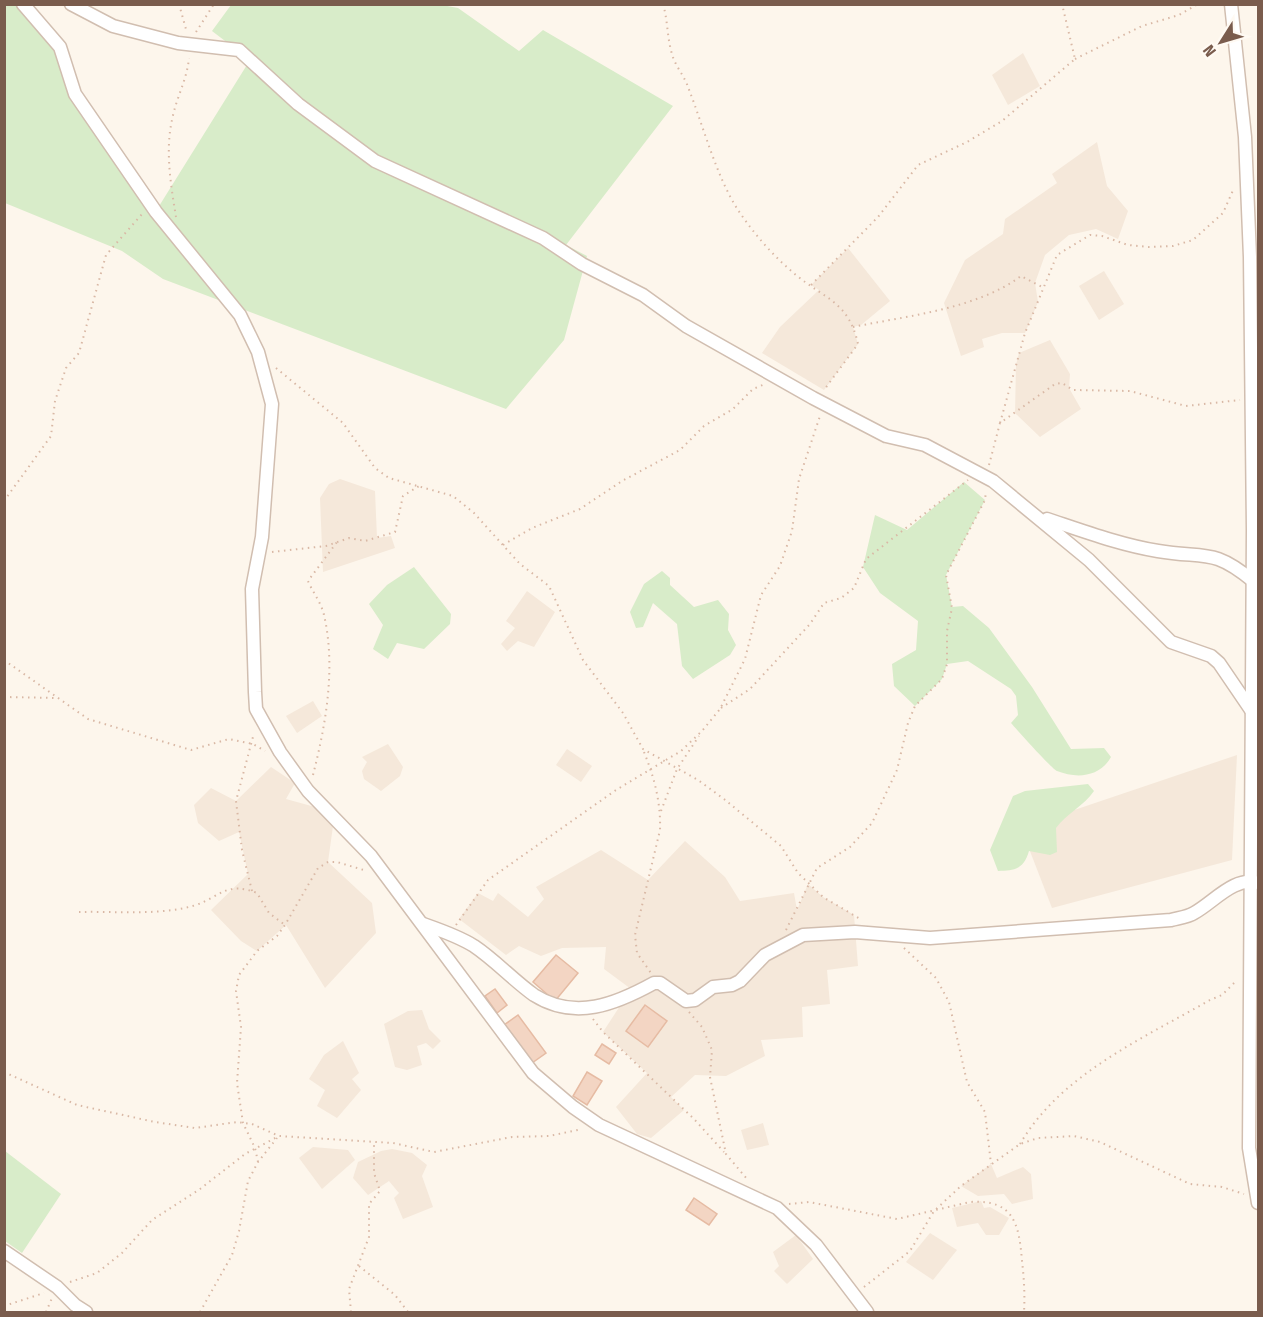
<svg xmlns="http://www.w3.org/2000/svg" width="1263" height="1317" font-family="'Fira Sans Condensed',sans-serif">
	<rect width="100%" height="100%" fill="#fdf6ec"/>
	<g fill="#f5e8da">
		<path d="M1023,53L1040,86L1008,105L992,75Z"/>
		<path d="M1097,142L1107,186L1128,211L1118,239L1096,229L1069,235L1045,255L1035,283L1038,302L1025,333H1002L982,339L984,347L961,356L944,303L965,260L1003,234L1005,219L1057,183L1052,174Z"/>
		<path d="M848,248L890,301L861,325L853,327L858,344L824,390L762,353L780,327L819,290L811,285Z"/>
		<path d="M1104,271L1124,304L1099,320L1079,286Z"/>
		<path d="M1050,340L1070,374L1069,388L1081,409L1040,437L1015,413L1016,365L1019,353Z"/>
		<path d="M340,479L375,491L377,538L391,536L395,548L323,572L320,498L329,484Z"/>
		<path d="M527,591L555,612L534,647L518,641L507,651L501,644L515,628L506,621Z"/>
		<path d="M313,701L322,716L297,733L286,716Z"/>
		<path d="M388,744L403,767L400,776L381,791L364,779L362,771L367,762L362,757Z"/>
		<path d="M567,749L592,766L581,782L556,765Z"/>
		<path d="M1237,755L1232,860L1052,908L1021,828Z"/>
		<path d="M271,767L295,783L286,799L315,807L333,826L328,862L372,903L376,933L325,988L286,925L257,951L241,941L211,910L248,874L239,832L219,841L198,823L194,805L211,788L236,801Z"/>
		<path d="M685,841L725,877L740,901L794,893L797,910L808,884L823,897L854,915L858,966L827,970L830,1004L802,1007L803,1037L761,1040L765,1056L726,1076L695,1075L671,1097L684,1110L651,1138L637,1134L616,1107L647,1073L603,1032L631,989L604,969L606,947L562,948L541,956L519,946L506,955L459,919L478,893L493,901L498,893L528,917L544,899L536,887L601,850L648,880Z"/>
		<path d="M422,1010L429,1029L441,1041L433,1049L426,1043L417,1046L422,1065L407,1070L395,1067L384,1024L408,1011Z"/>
		<path d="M343,1041L359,1073L352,1079L361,1090L337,1118L317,1106L325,1090L309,1079L324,1055Z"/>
		<path d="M763,1123L769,1145L747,1150L741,1130Z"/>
		<path d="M313,1147L348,1150L355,1160L322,1189L299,1158Z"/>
		<path d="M392,1149L412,1153L427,1165L422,1176L433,1207L403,1219L394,1198L399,1193L389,1181L368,1195L353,1178L358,1162L381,1151Z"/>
		<path d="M991,1164L997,1178L1023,1167L1031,1174L1033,1199L1012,1204L1004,1194L978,1196L961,1186Z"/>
		<path d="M981,1201L984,1208L990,1207L1009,1218L999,1235H986L978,1223L957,1227L952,1208Z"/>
		<path d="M930,1233L957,1250L933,1280L906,1262Z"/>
		<path d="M796,1235L813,1259L787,1284L774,1271L779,1266L773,1252Z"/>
	</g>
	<g fill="#d8ecc9">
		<path d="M4,5H23L53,37L75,94L156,211L250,60L212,31L231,5H442L458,8L519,51L543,30L673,106L566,245L587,256L564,340L506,409L163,279L122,251L5,203Z"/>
		<path d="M964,482L985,500L946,575L952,607L963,606L989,628L1032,687L1071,749L1104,748L1111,757C1100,777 1077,779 1057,771C1052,769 1017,730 1011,723L1018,715L1016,696L1011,689L968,661L947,664L942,679L915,706L894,686L892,664L916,650L918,621L880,593L863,567L875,515L907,530Z"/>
		<path d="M414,567L451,614L450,624L424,649L397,643L388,659L373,649L383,625L369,604L387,585Z"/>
		<path d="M662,571L670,578V585L694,607L718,600L729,614L728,630L736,645L730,655L693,679L682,666L677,624L653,603L643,627L636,628L630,612L644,584Z"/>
		<path d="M1088,784L1094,791C1084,806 1067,813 1056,828L1057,852L1050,855L1029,851C1024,868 1016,871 998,871L990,850L1013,796L1025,791Z"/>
		<path d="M5,1151L61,1194L22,1253L5,1241Z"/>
	</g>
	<g fill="#f3d5c3" stroke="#e6bba3" stroke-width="1.5">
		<path d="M556,955L578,973L555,1001L533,982Z"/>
		<path d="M495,989L507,1005L497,1013L485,996Z"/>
		<path d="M645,1005L667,1021L648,1047L626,1031Z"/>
		<path d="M518,1015L546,1053L532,1063L504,1025Z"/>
		<path d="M602,1044L616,1053L609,1064L595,1055Z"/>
		<path d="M587,1072L602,1081L587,1105L573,1096Z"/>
		<path d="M694,1198L717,1214L709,1225L686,1210Z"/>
	</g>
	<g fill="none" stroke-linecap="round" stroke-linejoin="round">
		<defs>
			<g id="street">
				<path d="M23,4L60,47L75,94L156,212L240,315L258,352L272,404L262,537L252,589L255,692L256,709L280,752L308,791L371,856L533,1073L573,1107L599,1125L777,1208L816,1245L867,1312"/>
				<path d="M71,4L113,26L178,43L239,50L298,104L375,161L543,238L582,264L643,295L686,326L813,398L886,436L925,445L993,481L1089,560L1171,642L1211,656L1219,663L1251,710"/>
				<path d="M1231,4L1245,137L1250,257L1253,530L1249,1148L1258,1203"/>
				<path d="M1047,519C1083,531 1121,545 1158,551C1204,559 1212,547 1253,581"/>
				<path d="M423,924C440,930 458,936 474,946C495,960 513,980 534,995C575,1021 616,1004 654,983H660L686,1001L695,1000L713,987L732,985L740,981L765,955L803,935L855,932L930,938L1171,920C1178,918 1188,917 1194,913C1214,902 1234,876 1258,883"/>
				<path d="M4,1251L57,1287L75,1305L86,1312"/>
			</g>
		</defs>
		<use href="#street" stroke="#d1beb0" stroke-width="15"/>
		<g stroke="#d9b8a5" stroke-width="2" stroke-dasharray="1.5 4.5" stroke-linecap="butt">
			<path d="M179,4L187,33"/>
			<path d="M663,4C668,21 667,38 672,54C675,66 684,75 688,87C703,125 716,176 738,210C754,234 774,257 796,275C825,299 849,302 858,344L824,390"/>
			<path d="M196,32L214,4"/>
			<path d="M1075,59L1142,26L1179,15L1198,4"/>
			<path d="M176,217C171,186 165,151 172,120C176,98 187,80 189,58"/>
			<path d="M811,285L878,217L918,165L967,142L1002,121L1075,59L1062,4"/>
			<path d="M853,327C906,316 977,309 1021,276L1042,287"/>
			<path d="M276,368L343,423L375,468L389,478L453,496L474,513L520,564L549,586L583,660L623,713L643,749L698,780L724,799L781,846L798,873L823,897L862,920"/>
			<path d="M1000,423L1025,333L1057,255L1090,235L1102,236L1128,245L1149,247L1173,246L1193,240L1223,213L1234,188"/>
			<path d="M989,465L1000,423L1055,384L1062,383L1073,390L1130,391L1186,406L1240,400"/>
			<path d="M4,501L51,436L55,401L66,368L79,353L106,255L142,214"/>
			<path d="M503,545L532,528L580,509L622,481L680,450L704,426L733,409L753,389L765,384"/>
			<path d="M272,552L326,546L349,538L365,541L395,532L403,496L419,486"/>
			<path d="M4,660L88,719L191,750L229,739L253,744L265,751"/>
			<path d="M4,697L56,698"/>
			<path d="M721,708L750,689L810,624L824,603L841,598L854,588L866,559L968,480"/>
			<path d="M644,752C654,777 661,802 660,830L635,935L637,953L651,973"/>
			<path d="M313,775C326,724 336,667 324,615C321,602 313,593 308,581L337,542"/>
			<path d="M661,811L677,769L699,736"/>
			<path d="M252,891L242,850L236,801L254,733"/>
			<path d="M79,912C117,911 160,916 196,905C221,896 227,881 257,893L269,913L285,925"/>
			<path d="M456,925L488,880L616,790L681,751L702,731L720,709L745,659L761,595L780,566L792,531L799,479L820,416"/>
			<path d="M786,930L817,868L850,847L872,823L897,770L908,723L915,706L942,679L947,664V631L952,608L946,575L985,500L986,491"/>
			<path d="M904,948L936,978L949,1002L967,1082L985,1112L991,1164"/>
			<path d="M689,1012L702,1027L712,1050L710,1077L726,1154L747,1179"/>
			<path d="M593,1019L603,1032L694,1119L724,1152"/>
			<path d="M4,1072L77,1105L155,1122L195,1128L237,1122L252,1124L279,1136L393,1143L434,1152L512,1137L549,1136L582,1129"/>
			<path d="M1020,1144C1061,1074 1142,1039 1210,1000L1222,995L1237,980"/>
			<path d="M258,1162L255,1148L243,1123L237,1083L241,1027L236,991L239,975L257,951L277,936L285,925L318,868L328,862H337L367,871"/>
			<path d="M789,1204L809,1202L897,1219L970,1202C1014,1199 1019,1224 1022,1261C1024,1278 1025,1295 1024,1312"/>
			<path d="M359,1266L395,1295L408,1312"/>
			<path d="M70,1282L97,1273L122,1253L152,1220L200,1189L245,1154L279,1136"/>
			<path d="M864,1287L910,1251L934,1211L961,1186L1020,1144L1038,1138L1074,1136L1100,1142L1190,1184L1222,1187L1244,1194"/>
			<path d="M4,1306L44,1293"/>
			<path d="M46,1312L52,1298"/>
			<path d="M200,1312L232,1255L239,1231L248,1181L258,1162L277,1138"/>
			<path d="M351,1312L349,1289L369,1237V1204L380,1191L374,1173V1142"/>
		</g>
		<use href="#street" stroke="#fff" stroke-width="12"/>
	</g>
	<rect width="1263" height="1317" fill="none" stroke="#7a5c4d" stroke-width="12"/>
	<g transform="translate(1221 42) rotate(233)" stroke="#fffaf3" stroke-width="4.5" paint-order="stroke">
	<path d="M0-4.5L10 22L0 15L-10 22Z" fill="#7a5c4d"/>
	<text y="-9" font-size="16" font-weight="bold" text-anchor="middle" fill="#7a5c4d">N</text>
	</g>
</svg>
